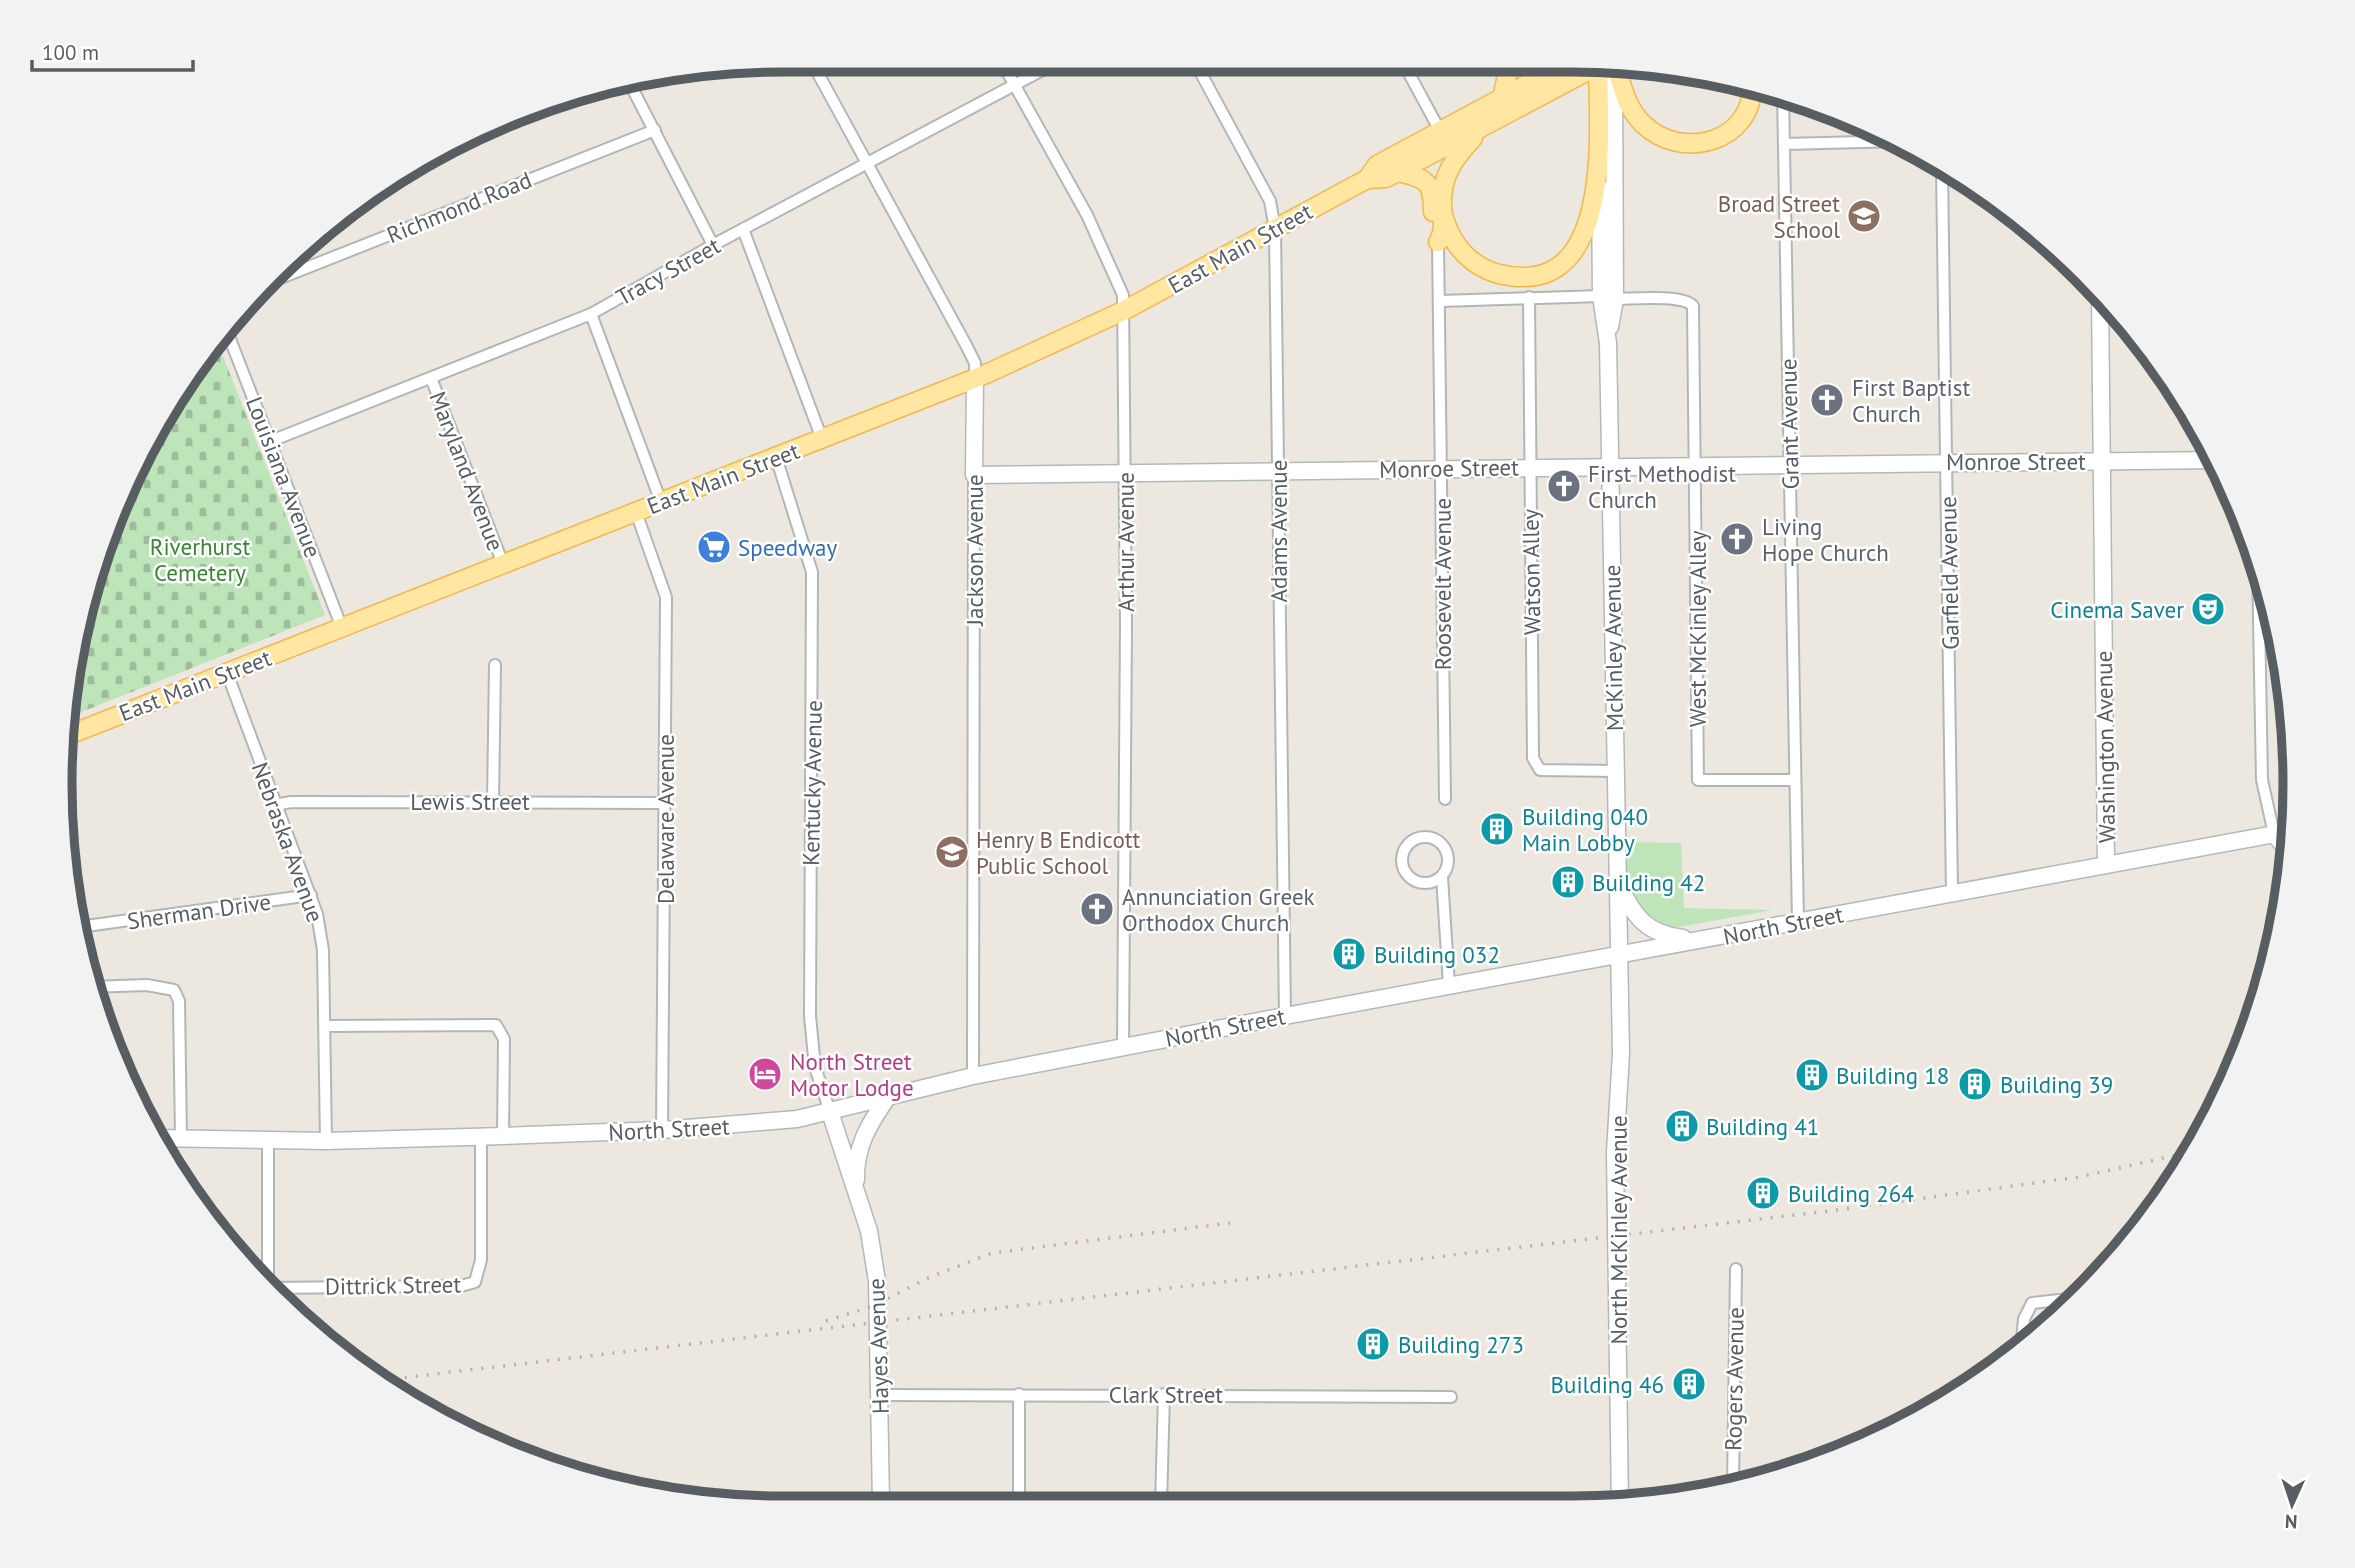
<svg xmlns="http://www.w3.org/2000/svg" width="2355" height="1568" font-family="'PT Sans',sans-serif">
	<defs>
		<pattern id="cemetery-stones" width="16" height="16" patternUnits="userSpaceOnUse" patternTransform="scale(1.75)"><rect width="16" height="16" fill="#bee5ba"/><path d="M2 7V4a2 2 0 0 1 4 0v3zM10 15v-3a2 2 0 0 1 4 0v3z" fill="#9dbd9b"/></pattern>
	</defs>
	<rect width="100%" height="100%" fill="#ece8df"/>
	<path fill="url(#cemetery-stones)" d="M215,336L325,615L64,719L84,597L115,507Z"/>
	<path fill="#bee5ba" d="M1627,842L1681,843L1684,908L1773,910L1662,930L1627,903Z"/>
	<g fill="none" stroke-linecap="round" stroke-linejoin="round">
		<defs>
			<g id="street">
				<path d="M814,66L966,345L975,363V379"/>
				<path d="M1004,66L1087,215L1123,295L1126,625L1123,1047"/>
				<path d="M1197,66L1270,201L1275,229L1285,1016"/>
				<path d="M1405,66L1440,131"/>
				<path d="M628,80L713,245"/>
				<path d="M1783,93L1798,922"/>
				<path d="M1785,144L1901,141"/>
				<path d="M1942,168L1952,893"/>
				<path d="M743,229L822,439"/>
				<path d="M1438,242L1445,799"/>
				<path d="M263,285L655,130"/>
				<path d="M1529,297L1533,758L1540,770L1615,771"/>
				<path d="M1615,299C1633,299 1682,294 1693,306L1698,780H1793"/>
				<path d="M1440,301L1601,296"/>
				<path d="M591,314L661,502"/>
				<path d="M225,326L342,628"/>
				<path d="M431,378L503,564"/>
				<path d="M271,441L591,314L713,245L1050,66"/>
				<path d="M776,457L812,572L810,1016L815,1067L830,1112"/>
				<path d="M636,512L666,597L662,1130"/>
				<path d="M2258,564L2262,780L2274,834"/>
				<path d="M227,673L317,914L323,950L326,1141"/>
				<path d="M493,801L495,665"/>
				<path d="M275,805L291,802L665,803"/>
				<circle cx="1425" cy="860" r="23"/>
				<path d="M1442,877L1449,985"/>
				<path d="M86,926L311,895"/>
				<path d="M90,987L147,985L174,990L179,1001L181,1139"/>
				<path d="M327,1026L496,1025L504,1039L503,1136"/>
				<path d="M973,1076L974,475"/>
				<path d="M268,1141V1288"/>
				<path d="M268,1288L461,1286L475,1282L481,1260V1137"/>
				<path d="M2021,1350L2024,1319L2032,1303L2077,1298"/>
				<path d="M880,1395L1451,1397"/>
				<path d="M1733,1488L1736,1269"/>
				<path d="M1019,1504V1394"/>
				<path d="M1161,1505L1164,1394"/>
			</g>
			<g id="secondary">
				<path d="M1600,188L1601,296L1608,343L1621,1054L1615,1152"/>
				<path d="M2100,294L2106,865"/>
				<path d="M1610,327L1615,299L1614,73"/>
				<path d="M975,379L974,475L2218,460"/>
				<path d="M2274,834L2290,853"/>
				<path d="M1619,885C1634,917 1647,934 1683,938"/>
				<path d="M830,1112L869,1231L877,1281L881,1503"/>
				<path d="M153,1138L326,1141L503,1136L662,1130L797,1119L973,1076L1285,1016L2291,831"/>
				<path d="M856,1180C855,1147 869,1124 887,1098"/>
				<path d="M1618,1365L1620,1507"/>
			</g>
			<g id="primary">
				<path d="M1616,66C1622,87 1627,109 1643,124C1681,161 1752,143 1752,86"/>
				<path d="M1502,98L1509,66"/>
				<path d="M1397,172C1427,178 1433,182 1433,212"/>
				<path d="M1367,179L1377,165L1561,66"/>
				<path d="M1443,215C1451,243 1469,266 1499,274C1614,302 1599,133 1598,66"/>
				<path d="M1438,242C1446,230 1442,217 1442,203C1441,176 1455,157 1473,138"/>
				<path d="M61,738L986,374L1125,310L1367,179L1386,178L1597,66"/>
			</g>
		</defs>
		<use href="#street" stroke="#b2b6bb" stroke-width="14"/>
		<use href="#secondary" stroke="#b3b8bd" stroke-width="19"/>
		<use href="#primary" stroke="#f4b750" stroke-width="21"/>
		<use href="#street" stroke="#fff" stroke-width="10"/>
		<use href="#secondary" stroke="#fff" stroke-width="16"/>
		<use href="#primary" stroke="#ffe7a1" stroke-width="18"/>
		<g stroke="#b1b2b2" stroke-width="3.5" stroke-dasharray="2 9" stroke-linecap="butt">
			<path d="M826,1321L873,1306L930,1277L992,1253L1230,1223"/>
			<path d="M383,1380L1829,1211L2079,1177L2195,1151"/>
		</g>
		<defs>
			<path id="secondary-bridge" d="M1615,1152L1618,1365"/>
		</defs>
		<use href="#secondary-bridge" stroke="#b3b8bd" stroke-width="19" stroke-linecap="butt"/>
		<use href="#secondary-bridge" stroke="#fff" stroke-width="16"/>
	</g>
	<defs>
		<symbol id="school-disc" viewBox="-11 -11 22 22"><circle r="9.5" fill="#8d6e63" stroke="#fff"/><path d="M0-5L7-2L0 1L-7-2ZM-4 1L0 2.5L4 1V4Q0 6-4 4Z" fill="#fff"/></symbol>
		<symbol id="church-disc" viewBox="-11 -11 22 22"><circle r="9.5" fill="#6b7280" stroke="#fff"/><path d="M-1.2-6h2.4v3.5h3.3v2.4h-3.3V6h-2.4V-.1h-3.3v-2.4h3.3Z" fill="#fff"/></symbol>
		<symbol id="supermarket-disc" viewBox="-11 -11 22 22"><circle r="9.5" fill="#3f7fe0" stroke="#fff"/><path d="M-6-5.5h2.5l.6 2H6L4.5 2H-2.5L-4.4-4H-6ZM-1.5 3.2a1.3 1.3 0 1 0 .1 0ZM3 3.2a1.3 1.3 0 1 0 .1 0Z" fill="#fff"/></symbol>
		<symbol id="theatre-disc" viewBox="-11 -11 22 22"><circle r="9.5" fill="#0f9aa8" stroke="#fff"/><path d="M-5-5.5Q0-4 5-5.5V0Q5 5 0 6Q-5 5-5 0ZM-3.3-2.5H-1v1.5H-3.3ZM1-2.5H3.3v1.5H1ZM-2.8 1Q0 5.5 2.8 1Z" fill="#fff"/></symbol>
		<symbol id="building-disc" viewBox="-11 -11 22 22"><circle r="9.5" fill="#0f9aa8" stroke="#fff"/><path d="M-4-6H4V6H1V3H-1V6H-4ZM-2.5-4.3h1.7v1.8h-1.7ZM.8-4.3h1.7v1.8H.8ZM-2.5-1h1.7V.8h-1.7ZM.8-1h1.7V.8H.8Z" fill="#fff"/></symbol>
		<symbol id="hotel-disc" viewBox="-11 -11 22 22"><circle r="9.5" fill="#d1479c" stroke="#fff"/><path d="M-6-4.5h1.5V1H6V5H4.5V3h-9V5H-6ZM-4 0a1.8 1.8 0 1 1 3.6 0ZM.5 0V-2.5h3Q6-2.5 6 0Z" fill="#fff"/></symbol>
	</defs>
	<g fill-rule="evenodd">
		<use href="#school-disc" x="1845" y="197" width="38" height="38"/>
		<use href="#church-disc" x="1808" y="381" width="38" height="38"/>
		<use href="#church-disc" x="1545" y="467" width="38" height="38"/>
		<use href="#church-disc" x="1718" y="520" width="38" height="38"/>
		<use href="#supermarket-disc" x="695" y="528" width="38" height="38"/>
		<use href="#theatre-disc" x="2189" y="590" width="38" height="38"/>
		<use href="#building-disc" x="1478" y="810" width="38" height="38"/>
		<use href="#school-disc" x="933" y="833" width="38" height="38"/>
		<use href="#building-disc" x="1549" y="863" width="38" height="38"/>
		<use href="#church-disc" x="1078" y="890" width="38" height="38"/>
		<use href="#building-disc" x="1330" y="935" width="38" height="38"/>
		<use href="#hotel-disc" x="746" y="1055" width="38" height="38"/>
		<use href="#building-disc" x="1793" y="1056" width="38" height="38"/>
		<use href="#building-disc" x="1956" y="1065" width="38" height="38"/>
		<use href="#building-disc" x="1663" y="1107" width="38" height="38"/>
		<use href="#building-disc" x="1744" y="1174" width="38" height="38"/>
		<use href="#building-disc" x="1354" y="1325" width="38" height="38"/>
		<use href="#building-disc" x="1670" y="1365" width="38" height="38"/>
	</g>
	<g text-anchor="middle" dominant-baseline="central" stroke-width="5" stroke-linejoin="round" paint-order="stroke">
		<g font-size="23" fill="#785e54" stroke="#fff" text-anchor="end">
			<text x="1840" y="203">Broad Street<tspan x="1840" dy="26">School</tspan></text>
			<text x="976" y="839" text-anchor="start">Henry B Endicott<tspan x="976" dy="26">Public School</tspan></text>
		</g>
		<g font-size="23" fill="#585d61" stroke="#fff">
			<text transform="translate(459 207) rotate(-22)">Richmond Road</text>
			<text transform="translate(1240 248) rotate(-29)">East Main Street</text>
			<text transform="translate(668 271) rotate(-29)">Tracy Street</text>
			<text transform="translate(1789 424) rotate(-91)">Grant Avenue</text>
			<text x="2016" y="461">Monroe Street</text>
			<text transform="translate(1449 468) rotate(-1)">Monroe Street</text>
			<text transform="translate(467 471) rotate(69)">Maryland Avenue</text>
			<text transform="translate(284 477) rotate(69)">Louisiana Avenue</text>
			<text transform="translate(723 478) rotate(-21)">East Main Street</text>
			<text transform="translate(1278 531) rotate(-90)">Adams Avenue</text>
			<text transform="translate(1125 542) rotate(-90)">Arthur Avenue</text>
			<text transform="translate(974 550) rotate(-90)">Jackson Avenue</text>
			<text transform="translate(1531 572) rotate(-91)">Watson Alley</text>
			<text transform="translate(1949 573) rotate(-91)">Garfield Avenue</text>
			<text transform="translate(1442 584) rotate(-90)">Roosevelt Avenue</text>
			<text transform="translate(1697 629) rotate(-90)">West McKinley Alley</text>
			<text transform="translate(1613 648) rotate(-91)">McKinley Avenue</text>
			<text transform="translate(195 685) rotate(-21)">East Main Street</text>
			<text transform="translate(2105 747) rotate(-91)">Washington Avenue</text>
			<text transform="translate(812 783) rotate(-89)">Kentucky Avenue</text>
			<text x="470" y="801">Lewis Street</text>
			<text transform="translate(665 819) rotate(-90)">Delaware Avenue</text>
			<text transform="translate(288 842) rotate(70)">Nebraska Avenue</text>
			<text transform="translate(199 911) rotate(-8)">Sherman Drive</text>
			<text transform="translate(1783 925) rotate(-11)">North Street</text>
			<text transform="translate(1225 1027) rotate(-11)">North Street</text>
			<text transform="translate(669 1129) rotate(-3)">North Street</text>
			<text transform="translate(1618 1230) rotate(-90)">North McKinley Avenue</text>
			<text transform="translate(393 1285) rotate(-1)">Dittrick Street</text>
			<text transform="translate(878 1346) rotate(-92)">Hayes Avenue</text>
			<text transform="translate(1734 1379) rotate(-89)">Rogers Avenue</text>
			<text x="1166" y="1394">Clark Street</text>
		</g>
		<g font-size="23" fill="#5b616d" stroke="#fff" text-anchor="start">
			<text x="1852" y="387">First Baptist<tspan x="1852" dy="26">Church</tspan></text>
			<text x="1588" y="473">First Methodist<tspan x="1588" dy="26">Church</tspan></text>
			<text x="1762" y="526">Living<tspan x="1762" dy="26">Hope Church</tspan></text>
			<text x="1122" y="896">Annunciation Greek<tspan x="1122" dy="26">Orthodox Church</tspan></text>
		</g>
		<g font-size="23" fill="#368632" stroke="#fff">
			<text x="200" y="546">Riverhurst<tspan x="200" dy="26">Cemetery</tspan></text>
		</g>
		<g font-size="23" fill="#366cbe" stroke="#fff" text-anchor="start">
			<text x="738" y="547">Speedway</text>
		</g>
		<g font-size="23" fill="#0d838f" stroke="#fff" text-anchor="start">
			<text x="2184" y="609" text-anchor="end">Cinema Saver</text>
			<text x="1522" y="816">Building 040<tspan x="1522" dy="26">Main Lobby</tspan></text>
			<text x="1592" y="882">Building 42</text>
			<text x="1374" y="954">Building 032</text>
			<text x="1836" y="1075">Building 18</text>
			<text x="2000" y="1084">Building 39</text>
			<text x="1706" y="1126">Building 41</text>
			<text x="1788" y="1193">Building 264</text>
			<text x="1398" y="1344">Building 273</text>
			<text x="1664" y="1384" text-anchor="end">Building 46</text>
		</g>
		<g font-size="23" fill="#b23c85" stroke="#fff" text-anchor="start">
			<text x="790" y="1061">North Street<tspan x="790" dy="26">Motor Lodge</tspan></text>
		</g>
	</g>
	<path d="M0 0H2355V1568H0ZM784 72H1571A712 712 0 0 1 2283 784V784A712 712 0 0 1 1571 1496H784A712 712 0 0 1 72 784V784A712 712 0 0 1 784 72Z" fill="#f2f2f2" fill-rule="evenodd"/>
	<path fill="none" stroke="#585d61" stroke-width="9" d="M784 72H1571A712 712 0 0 1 2283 784V784A712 712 0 0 1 1571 1496H784A712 712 0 0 1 72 784V784A712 712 0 0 1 784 72Z"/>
	<g transform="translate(2292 1505) rotate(183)" stroke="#ffffff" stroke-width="5" paint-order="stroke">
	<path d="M0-5L12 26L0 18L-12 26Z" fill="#585d61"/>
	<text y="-10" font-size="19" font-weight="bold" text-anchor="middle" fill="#585d61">N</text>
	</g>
	<path d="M32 60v10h161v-10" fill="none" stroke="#585d61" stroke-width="3.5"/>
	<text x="42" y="60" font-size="21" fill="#585d61" stroke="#ffffff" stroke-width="5" paint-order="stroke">100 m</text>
</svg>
